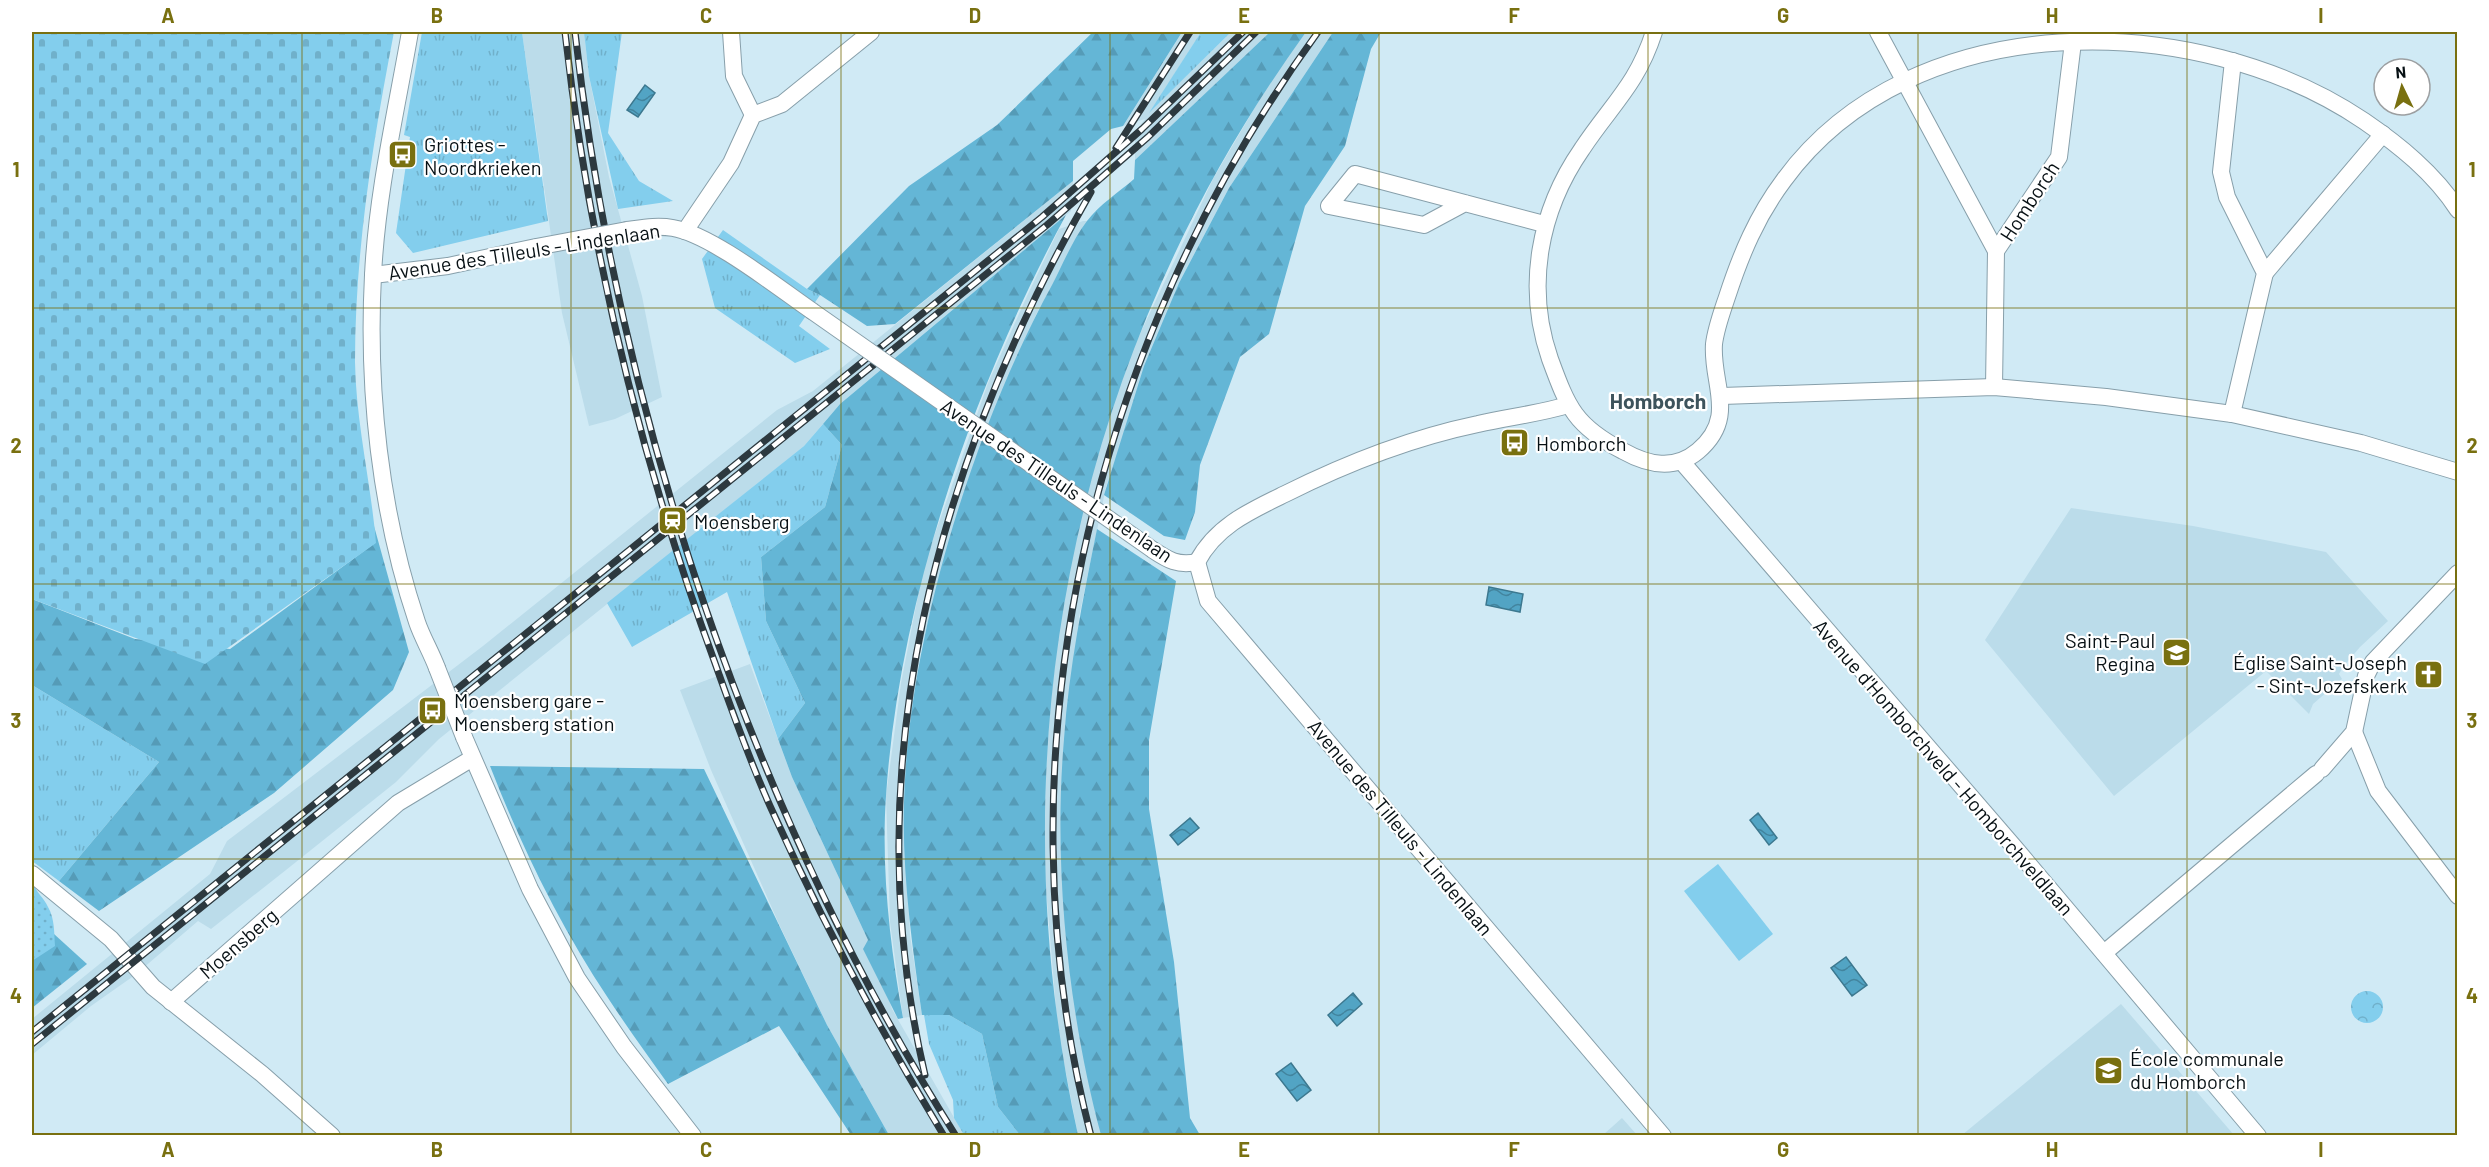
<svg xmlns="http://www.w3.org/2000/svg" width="2489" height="1167" font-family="Barlow,sans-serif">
	<defs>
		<pattern id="grass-tufts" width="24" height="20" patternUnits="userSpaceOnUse" patternTransform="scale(1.5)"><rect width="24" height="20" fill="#83ceed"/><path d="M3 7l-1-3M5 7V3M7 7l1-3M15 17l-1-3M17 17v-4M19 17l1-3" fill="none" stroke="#70b0ca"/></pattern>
		<pattern id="forest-firs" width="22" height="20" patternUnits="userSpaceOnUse" patternTransform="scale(1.5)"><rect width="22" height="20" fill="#64b6d6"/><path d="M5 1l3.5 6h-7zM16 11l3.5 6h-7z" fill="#559bb7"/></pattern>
		<pattern id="cemetery-stones" width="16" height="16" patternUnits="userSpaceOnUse" patternTransform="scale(1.5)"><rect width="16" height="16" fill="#83ceed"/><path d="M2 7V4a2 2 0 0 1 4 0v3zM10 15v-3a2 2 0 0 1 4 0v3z" fill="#70b0ca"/></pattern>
		<pattern id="park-crowns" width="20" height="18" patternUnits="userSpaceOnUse" patternTransform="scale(1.5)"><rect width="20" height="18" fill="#83ceed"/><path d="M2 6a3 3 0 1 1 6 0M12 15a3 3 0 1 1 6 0" fill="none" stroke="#70b0ca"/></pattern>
		<pattern id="garden-dots" width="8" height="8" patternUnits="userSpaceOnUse" patternTransform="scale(1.5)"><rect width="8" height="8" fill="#83ceed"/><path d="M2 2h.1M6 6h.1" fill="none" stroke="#70b0ca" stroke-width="1.8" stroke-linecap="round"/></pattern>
		<pattern id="water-waves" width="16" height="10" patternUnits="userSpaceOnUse" patternTransform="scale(1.5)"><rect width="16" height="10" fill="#52a4c4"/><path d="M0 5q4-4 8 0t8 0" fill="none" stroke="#42849e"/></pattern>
	</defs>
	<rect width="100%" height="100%" fill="#d0eaf5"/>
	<g fill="#bbdcea">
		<path d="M522,32H584L589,76L609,177L642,296L662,397L615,419L589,426L562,313Z"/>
		<path d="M1182,32H1201L1151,111L1231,32H1270L1135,160V132L1145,119L1123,126Z"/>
		<path d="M1306,32H1333L1229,188L1179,283L1106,487L1079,617L1067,938L1077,1015L1101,1135H1078L1058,1032L1044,865L1047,733L1060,620L1077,533L1100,443L1131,353L1213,179L1271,80Z"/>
		<path d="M1073,181L1071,211L840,404L804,446L439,739L396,782L286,870L211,929L198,921L135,975L91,1006L32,1055V1019L210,874L227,841L483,646L777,410L813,391Z"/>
		<path d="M1083,221H1087L1036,315L998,402L943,562L921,650L908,737L904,804L910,935L922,1015L903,1018L890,922L886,796L901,683L924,565L988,383L1027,296L1059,229Z"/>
		<path d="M2071,508L2193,526L2326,552L2388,621L2360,647L2343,667L2339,674L2342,679L2313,704L2309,714L2266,671L2114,796L1985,640Z"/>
		<path d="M750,664L792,777L868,940L892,1009L964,1135H889L827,1025L779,924L711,770L680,690Z"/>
		<path d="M2121,1004L2234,1135H1962Z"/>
		<path d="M1622,1118L1637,1135H1603Z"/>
	</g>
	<g fill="url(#grass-tufts)">
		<path d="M422,32H522L548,221L413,253L396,233L410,137L404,135Z"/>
		<path d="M584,32H622L608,133L639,181L673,201L618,209L589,76Z"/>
		<path d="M1201,32H1231L1149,113Z"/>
		<path d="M723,230L807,289L820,295L799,326L830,349L795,363L715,308L702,259Z"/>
		<path d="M823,424L842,445L825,507L761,557L766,621L805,703L778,739L727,592L632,647L607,603L804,446Z"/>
		<path d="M32,685L159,762L59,881L32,861Z"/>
		<path d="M924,1015H949L982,1034L998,1107L1020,1135H964L954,1118L953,1100L929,1044Z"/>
	</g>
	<g fill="url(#forest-firs)">
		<path d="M1093,32H1182L1123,126L1111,129L1073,161V181L895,324L867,326L820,295L807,289L909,186L997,125Z"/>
		<path d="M1270,32H1306C1073,354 993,747 1078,1135H1020L998,1107L982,1034L949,1015H922C912,945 902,874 904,803C908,638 973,430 1052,285C1063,264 1073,239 1087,221C1099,205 1119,192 1134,179L1135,160Z"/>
		<path d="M1333,32H1381L1371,49L1345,146L1305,206L1269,334L1240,357L1200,465L1195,512L1185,540L1164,536L1104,495L1144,366L1179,283L1229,188Z"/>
		<path d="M1066,215C973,387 899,600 886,796C881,869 890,946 903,1018L898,1019L863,949L868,940L792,777L778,739L805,703L766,621L761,557L825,507L842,445L823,424L840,404Z"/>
		<path d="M374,526L409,652L393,690L274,793L99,911L59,881L159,762L32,685V599L135,639L230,649L375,543Z"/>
		<path d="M1097,529L1176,581L1149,740V809L1174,962L1190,1118L1200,1135H1101C1068,1012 1053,867 1064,739C1069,668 1083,598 1097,529Z"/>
		<path d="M490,766L704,769L827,1025L889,1135H851L779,1026L668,1084C648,1056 627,1027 608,998C560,926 521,846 490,766Z"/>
		<path d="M32,914L87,964L32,1008Z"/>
	</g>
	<path fill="url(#cemetery-stones)" d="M32,32H394C373,141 355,250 355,362C356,423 371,483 376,543L205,664L32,599Z"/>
	<circle fill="url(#park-crowns)" cx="2367" cy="1007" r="16"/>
	<path fill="url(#garden-dots)" d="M32,882C36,892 44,898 48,907C55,919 54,933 55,946L32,961Z"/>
	<path fill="#83ceed" d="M1718,864L1773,934L1739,961L1684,891Z"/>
	<g fill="url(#water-waves)" stroke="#3c788f" stroke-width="1.5">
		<path d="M645,85L655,93L638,117L627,110Z"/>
		<path d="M1489,587L1523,594L1520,612L1486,605Z"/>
		<path d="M1758,813L1777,838L1769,845L1750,820Z"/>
		<path d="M1190,818L1199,828L1178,845L1170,835Z"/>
		<path d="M1846,957L1867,985L1852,996L1831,968Z"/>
		<path d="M1353,993L1362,1004L1337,1026L1328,1015Z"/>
		<path d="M1291,1063L1311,1090L1297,1101L1276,1074Z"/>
	</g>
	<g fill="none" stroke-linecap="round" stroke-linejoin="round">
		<defs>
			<g id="street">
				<path d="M410,32C396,112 377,193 373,275C367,390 380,512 417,622C422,637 431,652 437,668"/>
				<path d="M731,32L734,76L753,115"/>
				<path d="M1654,32C1637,85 1611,105 1582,149C1539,211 1525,287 1550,359C1568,408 1575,426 1623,451C1648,465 1674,471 1698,451C1738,417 1711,384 1714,344C1716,328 1722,312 1727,297C1741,254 1757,216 1784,180C1912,5 2197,8 2364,121C2399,145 2434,173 2458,210"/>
				<path d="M1878,32L1996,251L1994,387"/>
				<path d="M1465,203L1424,225L1329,206L1355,174L1544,224"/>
				<path d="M627,230C642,228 657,225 673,228C712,235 777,287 812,311"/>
				<path d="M685,231L731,163L753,115L782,104L871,32"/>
				<path d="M1996,251L2059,157L2073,42"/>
				<path d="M2265,273L2383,134"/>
				<path d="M373,275L448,266L536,247"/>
				<path d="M1722,396L1994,387L2106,397L2232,414L2361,443L2458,472"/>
				<path d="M2232,414L2265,273L2227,197L2221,172L2233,61"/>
				<path d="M1682,462L2015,848L2258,1136"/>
				<path d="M1153,550C1168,560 1178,566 1197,562"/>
				<path d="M1197,562L1208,601L1663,1136"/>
				<path d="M1197,562C1216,526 1250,511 1285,494C1347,463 1411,438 1478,424C1508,417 1538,414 1568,405"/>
				<path d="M2354,732L2378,791L2458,896"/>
				<path d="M464,737L530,889L577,978L624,1047L693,1136"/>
				<path d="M2322,769L2354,732L2366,676L2373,662L2458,573"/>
				<path d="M32,874L111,939L153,987L262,1074L332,1136"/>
				<path d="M2104,953L2316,774"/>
				<path d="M171,1002L398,803L471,759"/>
			</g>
		</defs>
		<use href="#street" stroke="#879faa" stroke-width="18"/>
		<use href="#street" stroke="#fff" stroke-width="16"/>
		<defs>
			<g id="rail">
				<path d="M565,32C589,247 640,459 715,663C732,711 749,759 770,806C821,919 879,1029 944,1136"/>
				<path d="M575,32C618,413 750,810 956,1136"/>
				<path d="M1116,148L1190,32"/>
				<path d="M32,1032L1042,217L1142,129L1243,32"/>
				<path d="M32,1044L1047,225L1148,137L1256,32"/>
				<path d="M925,1075C853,767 937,461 1091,192"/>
				<path d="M1091,1136C993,757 1090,344 1318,32"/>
			</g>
		</defs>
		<use href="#rail" stroke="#2d393f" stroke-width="7"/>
		<use href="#rail" stroke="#fff" stroke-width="4.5" stroke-dasharray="14" stroke-linecap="butt"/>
		<defs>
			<g id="street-bridge">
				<path d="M536,247L627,230"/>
				<path d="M812,311L1153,550"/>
				<path d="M437,668L464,737"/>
			</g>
		</defs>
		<use href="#street-bridge" stroke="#879faa" stroke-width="18" stroke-linecap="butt"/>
		<use href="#street-bridge" stroke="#fff" stroke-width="16"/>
	</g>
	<path fill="none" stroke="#797010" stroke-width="1.5" stroke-opacity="0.55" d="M302,32V1136M571,32V1136M841,32V1136M1110,32V1136M1379,32V1136M1648,32V1136M1918,32V1136M2187,32V1136M32,308H2458M32,584H2458M32,859H2458"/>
	<defs>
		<symbol id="bus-square" viewBox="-11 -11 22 22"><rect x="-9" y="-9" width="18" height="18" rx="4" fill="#797010" stroke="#fff"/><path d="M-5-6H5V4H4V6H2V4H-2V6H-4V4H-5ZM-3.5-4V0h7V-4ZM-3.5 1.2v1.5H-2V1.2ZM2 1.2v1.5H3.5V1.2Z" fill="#fff"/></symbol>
		<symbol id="station-square" viewBox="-11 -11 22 22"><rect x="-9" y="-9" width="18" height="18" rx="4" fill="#797010" stroke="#fff"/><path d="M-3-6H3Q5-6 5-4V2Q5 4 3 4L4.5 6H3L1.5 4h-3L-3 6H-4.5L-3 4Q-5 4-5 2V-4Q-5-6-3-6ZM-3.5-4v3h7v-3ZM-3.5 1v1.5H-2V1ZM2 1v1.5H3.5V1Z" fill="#fff"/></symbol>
		<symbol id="school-square" viewBox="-11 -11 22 22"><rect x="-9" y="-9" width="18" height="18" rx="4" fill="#797010" stroke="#fff"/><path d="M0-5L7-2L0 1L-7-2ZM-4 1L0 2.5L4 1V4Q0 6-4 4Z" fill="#fff"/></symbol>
		<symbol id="church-square" viewBox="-11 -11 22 22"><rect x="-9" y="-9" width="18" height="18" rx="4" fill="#797010" stroke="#fff"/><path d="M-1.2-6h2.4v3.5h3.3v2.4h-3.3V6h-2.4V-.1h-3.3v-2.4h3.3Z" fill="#fff"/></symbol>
	</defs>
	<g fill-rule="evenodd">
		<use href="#bus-square" x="386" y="138" width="33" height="33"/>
		<use href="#bus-square" x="1498" y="426" width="33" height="33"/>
		<use href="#station-square" x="656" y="504" width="33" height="33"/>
		<use href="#school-square" x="2160" y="636" width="33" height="33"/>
		<use href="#church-square" x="2412" y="658" width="33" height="33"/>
		<use href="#bus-square" x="416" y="694" width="33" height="33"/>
		<use href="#school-square" x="2092" y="1054" width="33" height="33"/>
	</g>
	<g text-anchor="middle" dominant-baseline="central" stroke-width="4.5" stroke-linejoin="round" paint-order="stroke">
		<g font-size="20" fill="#071014" stroke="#fff" text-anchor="start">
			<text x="424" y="144">Griottes -<tspan x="424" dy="23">Noordkrieken</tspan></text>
			<text x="1536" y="443">Homborch</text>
			<text x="694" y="521">Moensberg</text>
			<text x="2155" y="640" text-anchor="end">Saint-Paul<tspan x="2155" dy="23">Regina</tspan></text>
			<text x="2407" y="662" text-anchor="end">Église Saint-Joseph<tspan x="2407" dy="23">- Sint-Jozefskerk</tspan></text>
			<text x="454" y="700">Moensberg gare -<tspan x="454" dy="23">Moensberg station</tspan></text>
			<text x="2130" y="1058">École communale<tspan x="2130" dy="23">du Homborch</tspan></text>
		</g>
		<g font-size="20" fill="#071014" stroke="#fff">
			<text transform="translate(2029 201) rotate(-57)">Homborch</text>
			<text transform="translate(524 251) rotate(-9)">Avenue des Tilleuls - Lindenlaan</text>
			<text transform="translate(1057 480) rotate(34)">Avenue des Tilleuls - Lindenlaan</text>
			<text transform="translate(1944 767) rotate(49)">Avenue d'Homborchveld - Homborchveldlaan</text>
			<text transform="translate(1401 827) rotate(50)">Avenue des Tilleuls - Lindenlaan</text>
			<text transform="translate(238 943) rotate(-41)">Moensberg</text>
		</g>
		<g font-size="21" font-weight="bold" fill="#3d535c" stroke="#fff">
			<text x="1658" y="400">Homborch</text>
		</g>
	</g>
	<rect width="2489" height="1167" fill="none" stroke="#ffffff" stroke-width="66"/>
	<g transform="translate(2402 87) rotate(355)"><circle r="28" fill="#ffffff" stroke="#9c9fa1" stroke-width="1.5"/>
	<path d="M0-4.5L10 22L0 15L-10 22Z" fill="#797010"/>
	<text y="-9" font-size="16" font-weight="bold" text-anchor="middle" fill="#071014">N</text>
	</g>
	<rect x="33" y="33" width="2423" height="1101" fill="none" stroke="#797010" stroke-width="2"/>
	<g font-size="20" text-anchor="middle" font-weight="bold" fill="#797010">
		<text x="168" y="23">A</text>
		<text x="437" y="23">B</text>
		<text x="706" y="23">C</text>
		<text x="975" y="23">D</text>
		<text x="1244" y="23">E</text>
		<text x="1514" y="23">F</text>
		<text x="1783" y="23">G</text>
		<text x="2052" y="23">H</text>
		<text x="2321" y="23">I</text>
		<text x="16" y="177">1</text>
		<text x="2472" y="177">1</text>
		<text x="16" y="453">2</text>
		<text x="2472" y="453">2</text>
		<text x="16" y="728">3</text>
		<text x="2472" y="728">3</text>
		<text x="16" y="1003">4</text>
		<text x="2472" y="1003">4</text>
		<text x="168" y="1157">A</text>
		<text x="437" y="1157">B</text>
		<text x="706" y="1157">C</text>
		<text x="975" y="1157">D</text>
		<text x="1244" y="1157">E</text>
		<text x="1514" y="1157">F</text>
		<text x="1783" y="1157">G</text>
		<text x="2052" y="1157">H</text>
		<text x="2321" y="1157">I</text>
	</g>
</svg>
